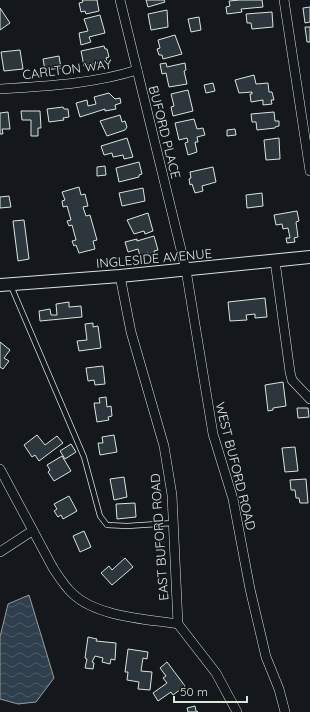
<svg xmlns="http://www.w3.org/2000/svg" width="310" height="712" font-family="Quicksand,sans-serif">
	<defs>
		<pattern id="water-waves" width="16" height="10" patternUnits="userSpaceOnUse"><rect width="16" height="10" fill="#2f3f4d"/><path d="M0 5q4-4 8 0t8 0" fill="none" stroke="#4c5b66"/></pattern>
	</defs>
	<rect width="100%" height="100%" fill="#14181c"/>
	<path fill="url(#water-waves)" stroke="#939e99" d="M29,595L54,678L36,702L18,704L0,699V637L8,604Z"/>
	<g fill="#2c363c" stroke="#d8e6dc">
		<path d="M82,0H97L99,11L86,14L85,11L81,12L79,3L83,2Z"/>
		<path d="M146,0H164L165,2L148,7Z"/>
		<path d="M240,0H262L263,7L241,9L242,12L227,14L226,7L230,6L229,1Z"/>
		<path d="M310,7V22L305,23L303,8Z"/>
		<path d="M0,8L10,23L0,30Z"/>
		<path d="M167,10L168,27L151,30L148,14Z"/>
		<path d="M272,12L273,27L252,29L251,23H247L246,14Z"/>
		<path d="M100,15L105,33L89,37L91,42L81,45L79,33L88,31L84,19Z"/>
		<path d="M199,17L201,30L191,32L188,19Z"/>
		<path d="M305,27H310V42H307Z"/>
		<path d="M175,35L182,54L163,59L162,55H159L157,49L160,48L158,40Z"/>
		<path d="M104,46L105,49H107L109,57L106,58L107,61L84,66L81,51Z"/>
		<path d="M20,50L23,69L4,71L1,52Z"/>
		<path d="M59,56L61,68L45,70L43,59Z"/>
		<path d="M166,63L167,67L185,63L186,70L184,71L187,84L169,87L166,73L162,74L160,64Z"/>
		<path d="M254,75L256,84L268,83L269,92H272L274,100H271L272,104L263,105V100L251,102L250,94H252V92L239,93L235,80Z"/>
		<path d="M213,83L215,91L206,93L204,85Z"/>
		<path d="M188,90L193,111L173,116L171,107L174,106L171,94Z"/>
		<path d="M109,93L115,99L120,98L121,103L115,105L116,109L105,111V109L80,117L76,103L87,100L88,106L96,104L94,97Z"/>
		<path d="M63,107L64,109H68L69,117L63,118L64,120L49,122L47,109Z"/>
		<path d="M21,111H40L41,128H38V136H31V120H22Z"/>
		<path d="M8,112L10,129H2L3,134H0V113Z"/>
		<path d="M274,112L275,121H279V126L275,127V128L257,130L256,122H252L251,114Z"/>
		<path d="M120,115L122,122L125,121L127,127L125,130L107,136L100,121Z"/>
		<path d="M194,119L197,129L203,128L205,135L197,137L198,142H195L197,152L188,155L185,143L188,142L187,138L179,140L175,123Z"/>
		<path d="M235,129L236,135L227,136V130Z"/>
		<path d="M127,138L133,157L124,159L123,155L113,157L112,153L104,155L101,146Z"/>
		<path d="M279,138L280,159L266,160L264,140Z"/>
		<path d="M139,162L142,174L139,175V177L119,182L116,168Z"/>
		<path d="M105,166L106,175L97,176V167Z"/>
		<path d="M213,167L216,182L202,186L203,191L195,193L192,184L190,185L189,179L191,178L190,172Z"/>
		<path d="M79,187L81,195L85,194L88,206L83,207L86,216L90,215L97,240L93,241L95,249L79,253L76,245L74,246L72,241L76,240L72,225L69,226L67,221L71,220L67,206L63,207L62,201L65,200L62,192Z"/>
		<path d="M143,188L145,201L122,206L119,193Z"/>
		<path d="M262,193L263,206L247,208L246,195Z"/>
		<path d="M9,196L11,207L0,208V197Z"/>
		<path d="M297,211L299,221L296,222L298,237L294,238L295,242L287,243L286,238H290L288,228L283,229L282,224L276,225L274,215Z"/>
		<path d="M148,213L153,231L145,234L144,231L134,234L127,220Z"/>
		<path d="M24,220L29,259L18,261L13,221Z"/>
		<path d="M154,236L158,250L154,251L155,255L149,257L148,253L140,256L138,249L128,252L125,242L137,239V241Z"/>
		<path d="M265,298L267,317L255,318V314L246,315L247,320L230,321L228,302Z"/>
		<path d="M69,302V307L81,306L82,317L40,321L39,311L50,309L51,315H57L56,304Z"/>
		<path d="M93,323V327L98,326L101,348L79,351L77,341L87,340L85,324Z"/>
		<path d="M0,342L10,350L4,358L9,361L3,369L0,367Z"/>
		<path d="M103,366L105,384L95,385L94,380L88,381L86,368Z"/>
		<path d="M283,382L286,406L273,408V410L268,411L265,385Z"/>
		<path d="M106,397L107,407L111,406L112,416L108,417L109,420L97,422L94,403H100L99,398Z"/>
		<path d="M297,408H308L309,417L298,418Z"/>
		<path d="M37,435L45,445L57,436L63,443L39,461L35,455L32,457L24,445Z"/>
		<path d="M114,435L117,452L100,455L98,443H103L102,437Z"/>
		<path d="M71,444L76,452L65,459L60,451Z"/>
		<path d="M295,447L298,471L285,472L282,448Z"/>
		<path d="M62,456L71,471L54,481L48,472L50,470L47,465Z"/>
		<path d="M124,477L127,497L114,500L110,479Z"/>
		<path d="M306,479L308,503H300L299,498H296L295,490H291L290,480Z"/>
		<path d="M69,496L77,511L63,519L61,515L58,517L54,511L57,509L54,504Z"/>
		<path d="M135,503L136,517L117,519L116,504Z"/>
		<path d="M84,531L91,547L80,552L73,536Z"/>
		<path d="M125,558L133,567L112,585L101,573L109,566L112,570Z"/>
		<path d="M88,637L97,639L96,641L116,643L115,660L111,659L110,664L102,662L103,658L95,656L92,662L94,663L93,669L85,668L87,659L85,658Z"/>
		<path d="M128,649L148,652L147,659L143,658L141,671L152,672L150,690L138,689L139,682L127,680L128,672H125Z"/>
		<path d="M167,662L185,686L173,695L171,692L158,701L153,693L167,683L163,678L166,676L160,668Z"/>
		<path d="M195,706L196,711L198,712H188L187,708Z"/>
	</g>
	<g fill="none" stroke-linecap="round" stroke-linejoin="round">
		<defs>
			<path id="lane" d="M11,286L84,457L100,516L107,525L127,526L173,523"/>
			<g id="street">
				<path d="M120,0L186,270L213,434L233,499L250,589L266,657L279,689L285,712"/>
				<path d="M284,0L310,171"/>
				<path d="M0,89C46,86 93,84 137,70"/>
				<path d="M275,261L290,372L292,380L310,399"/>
				<path d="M120,276L131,332L164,446L172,495L178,624L216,673L237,712"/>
				<path d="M0,469L53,568C59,577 65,587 73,594C97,617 147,619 178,624"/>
				<path d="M0,552L32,531"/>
			</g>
			<path id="secondary" d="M0,285L120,276L310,257"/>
		</defs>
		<use href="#lane" stroke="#d8e6dc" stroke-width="6"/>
		<use href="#street" stroke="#d8e6dc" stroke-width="10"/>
		<use href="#secondary" stroke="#d8e6dc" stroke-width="14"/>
		<use href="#lane" stroke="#14181c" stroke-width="4.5"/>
		<use href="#street" stroke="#14181c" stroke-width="9"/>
		<use href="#secondary" stroke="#14181c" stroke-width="12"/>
	</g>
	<g text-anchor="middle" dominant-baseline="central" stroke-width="3" stroke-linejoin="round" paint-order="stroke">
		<g font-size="13" fill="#d8e6dc" stroke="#14181c">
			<text transform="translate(67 69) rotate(-7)">CARLTON WAY</text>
			<text transform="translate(165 132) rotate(76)">BUFORD PLACE</text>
			<text transform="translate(154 258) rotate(-5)">INGLESIDE AVENUE</text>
			<text transform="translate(236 466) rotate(76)">WEST BUFORD ROAD</text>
			<text transform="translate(159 537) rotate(-94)">EAST BUFORD ROAD</text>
		</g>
	</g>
	<path d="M174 696v6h73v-6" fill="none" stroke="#d8e6dc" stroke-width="2"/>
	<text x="180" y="696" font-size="12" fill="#d8e6dc" stroke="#14181c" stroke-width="3" paint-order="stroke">50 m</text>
</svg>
